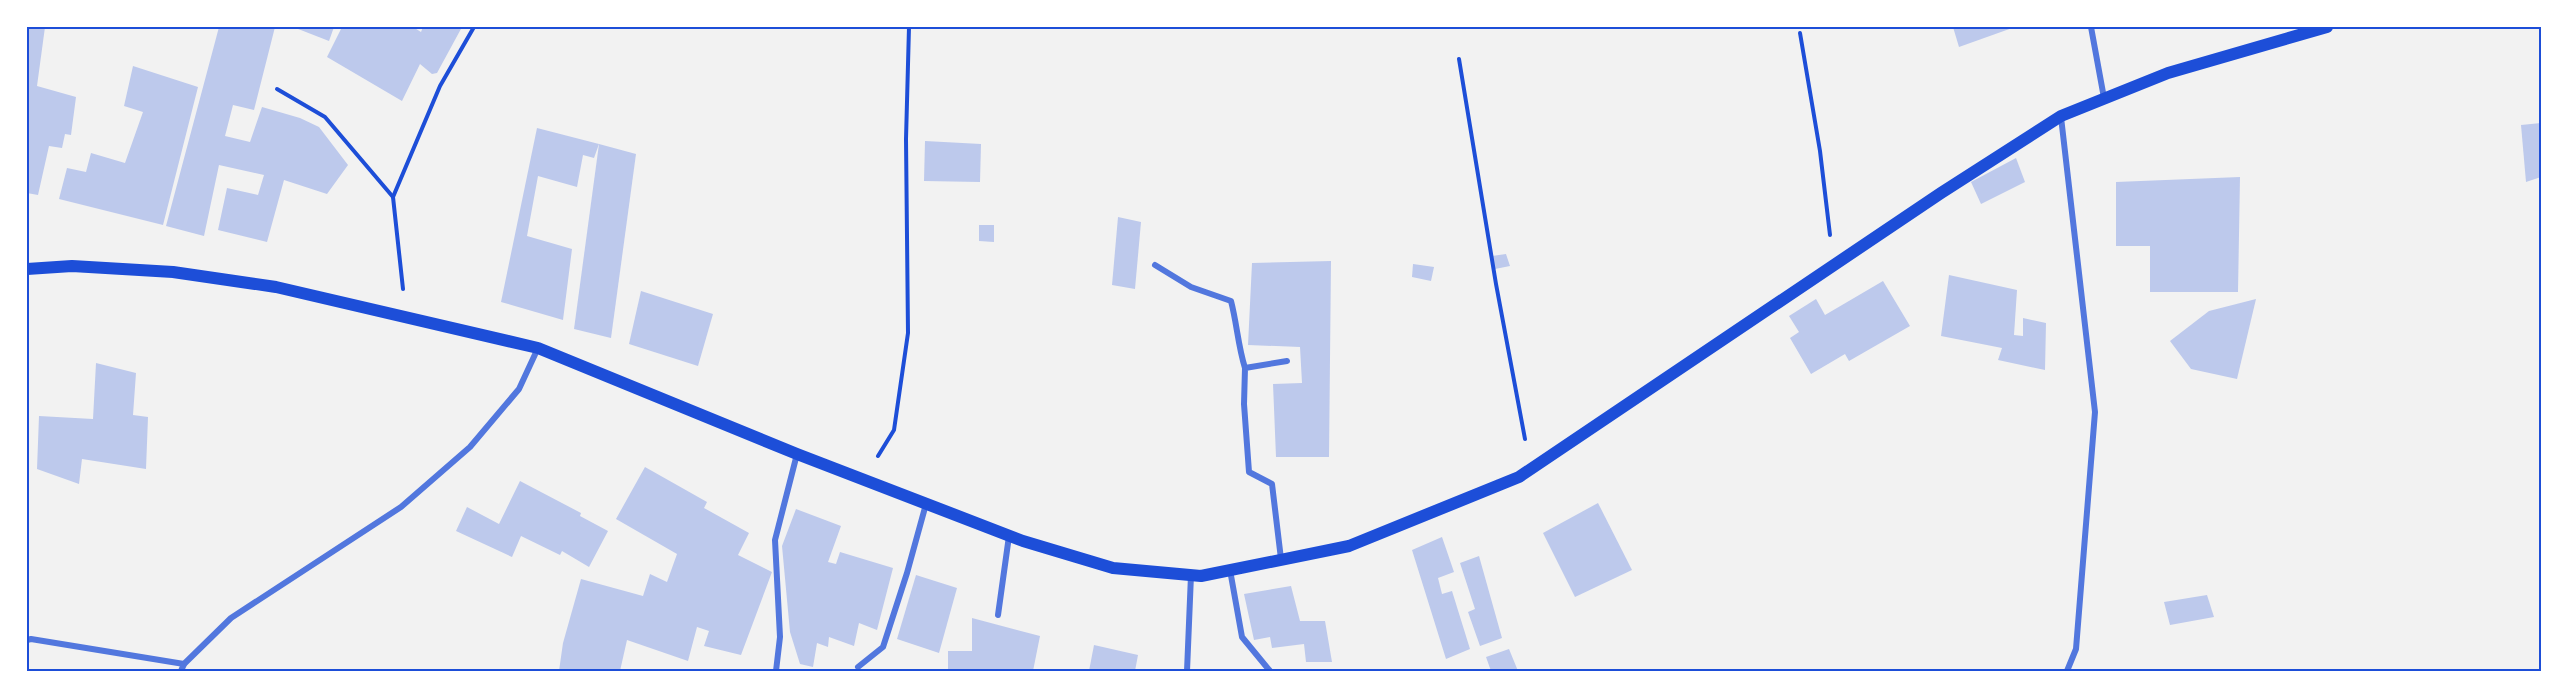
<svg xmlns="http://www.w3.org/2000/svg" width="2568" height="698" font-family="'Sofia Sans Condensed',sans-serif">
	<rect width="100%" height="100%" fill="#f2f2f2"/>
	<g fill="#bdc9ec">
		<path d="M27,27H45L37,86L76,97L71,135L65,134L62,148L49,146L38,195L27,193Z"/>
		<path d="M219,27H275L254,110L233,105L225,136L250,142L262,107L300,118L319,127L348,165L327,194L284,180L267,242L218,230L227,188L258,195L264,175L219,165L204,236L166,226Z"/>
		<path d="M293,27H334L329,41Z"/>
		<path d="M342,27H413L421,32L423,27H462L437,73L432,74L420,64L402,101L327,57Z"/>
		<path d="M1953,27H2015L1959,47Z"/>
		<path d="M133,66L198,87L163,225L59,199L67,168L86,172L91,153L125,163L143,112L124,106Z"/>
		<path d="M2541,123V177L2526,182L2521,125Z"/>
		<path d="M537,128L599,144L594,158L583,155L577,187L538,176L527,236L572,249L563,320L501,302Z"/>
		<path d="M925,141L981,144L980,182L924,181Z"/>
		<path d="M599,144L636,154L611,338L574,329Z"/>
		<path d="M2016,158L2025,182L1981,204L1971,182Z"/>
		<path d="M2240,177L2238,292H2150V246H2116V182Z"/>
		<path d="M1118,217L1141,222L1135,289L1112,285Z"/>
		<path d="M979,225H994V242L979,241Z"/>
		<path d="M1506,254L1510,266L1495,269L1492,256Z"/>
		<path d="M1331,261L1329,457H1276L1273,384L1302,383L1300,347L1248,345L1252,263Z"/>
		<path d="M1413,264L1434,267L1431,281L1412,277Z"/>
		<path d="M1949,275L2017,290L2014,335L2023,336V318L2046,323L2045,370L1998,360L2002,348L1941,336Z"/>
		<path d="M1883,281L1910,326L1849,361L1845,354L1811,374L1790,338L1799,332L1789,316L1816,299L1825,315Z"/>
		<path d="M641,291L713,314L698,366L629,344Z"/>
		<path d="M2256,299L2237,379L2191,369L2170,341L2209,311Z"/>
		<path d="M96,363L136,373L133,415L148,417L146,469L82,459L79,484L37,469L39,416L93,419Z"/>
		<path d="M645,467L707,502L704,508L749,533L738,555L772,572L741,655L704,646L709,631L697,627L688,661L627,640L620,671H559L563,643L581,579L643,596L650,574L667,582L677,554L616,519Z"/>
		<path d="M520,481L581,513L580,516L608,531L589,567L562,551L560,555L521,536L512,557L456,531L467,507L499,524Z"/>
		<path d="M1598,503L1632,570L1575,597L1543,533Z"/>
		<path d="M796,509L841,526L828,562L836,564L840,552L893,568L877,630L859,623L854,646L829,637L828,647L817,643L813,667L800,664L790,632L782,546Z"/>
		<path d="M1442,537L1454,572L1438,578L1442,594L1452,591L1470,649L1446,659L1412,550Z"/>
		<path d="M1479,556L1502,638L1480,646L1468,612L1475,609L1460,563Z"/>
		<path d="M916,575L957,588L939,653L897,639Z"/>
		<path d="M1291,586L1300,621H1325L1332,662H1306L1304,644L1272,648L1270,637L1254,640L1244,594Z"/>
		<path d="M2207,595L2214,617L2170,625L2164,602Z"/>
		<path d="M972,618L1040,636L1033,671H948V651H972Z"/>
		<path d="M1094,645L1138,655L1135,671H1089Z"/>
		<path d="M1509,649L1518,671H1491L1486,657Z"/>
	</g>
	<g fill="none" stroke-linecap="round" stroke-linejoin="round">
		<g stroke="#1d4ed8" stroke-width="4">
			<path d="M1800,33L1820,151L1830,235"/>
			<path d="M1459,59L1496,284L1525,439"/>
			<path d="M277,89L325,117L393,197"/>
			<path d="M403,289L393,197L440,86L474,27"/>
			<path d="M878,456L894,430L908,333L906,139L909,27"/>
		</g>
		<g stroke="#5277de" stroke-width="6">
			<path d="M2091,27L2104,98"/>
			<path d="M2061,117L2095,412L2076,649L2067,671"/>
			<path d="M1155,265L1191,287L1231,301C1237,324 1238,346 1245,368"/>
			<path d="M1281,559L1272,484L1249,472L1244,404L1245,368L1287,361"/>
			<path d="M1230,570L1242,637L1270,671"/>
			<path d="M998,615L1009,536"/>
			<path d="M27,640L31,639L184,664"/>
			<path d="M858,667L883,647L907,573L926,504"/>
			<path d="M181,671L184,664L231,618L401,507L470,447L519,389L538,348"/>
			<path d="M776,671L780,637L775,540L797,454"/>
			<path d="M1187,671L1191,575"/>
		</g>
		<path stroke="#1d4ed8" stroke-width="12" d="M27,269L72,266L173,272L276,287L538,348L797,454L1023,541L1113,568L1201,576L1349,546L1519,477L1941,193L2061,116L2168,73L2327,27"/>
	</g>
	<rect width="2568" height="698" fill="none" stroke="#ffffff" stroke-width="57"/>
	<rect x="28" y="28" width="2512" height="642" fill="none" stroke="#1d4ed8" stroke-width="2"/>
</svg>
